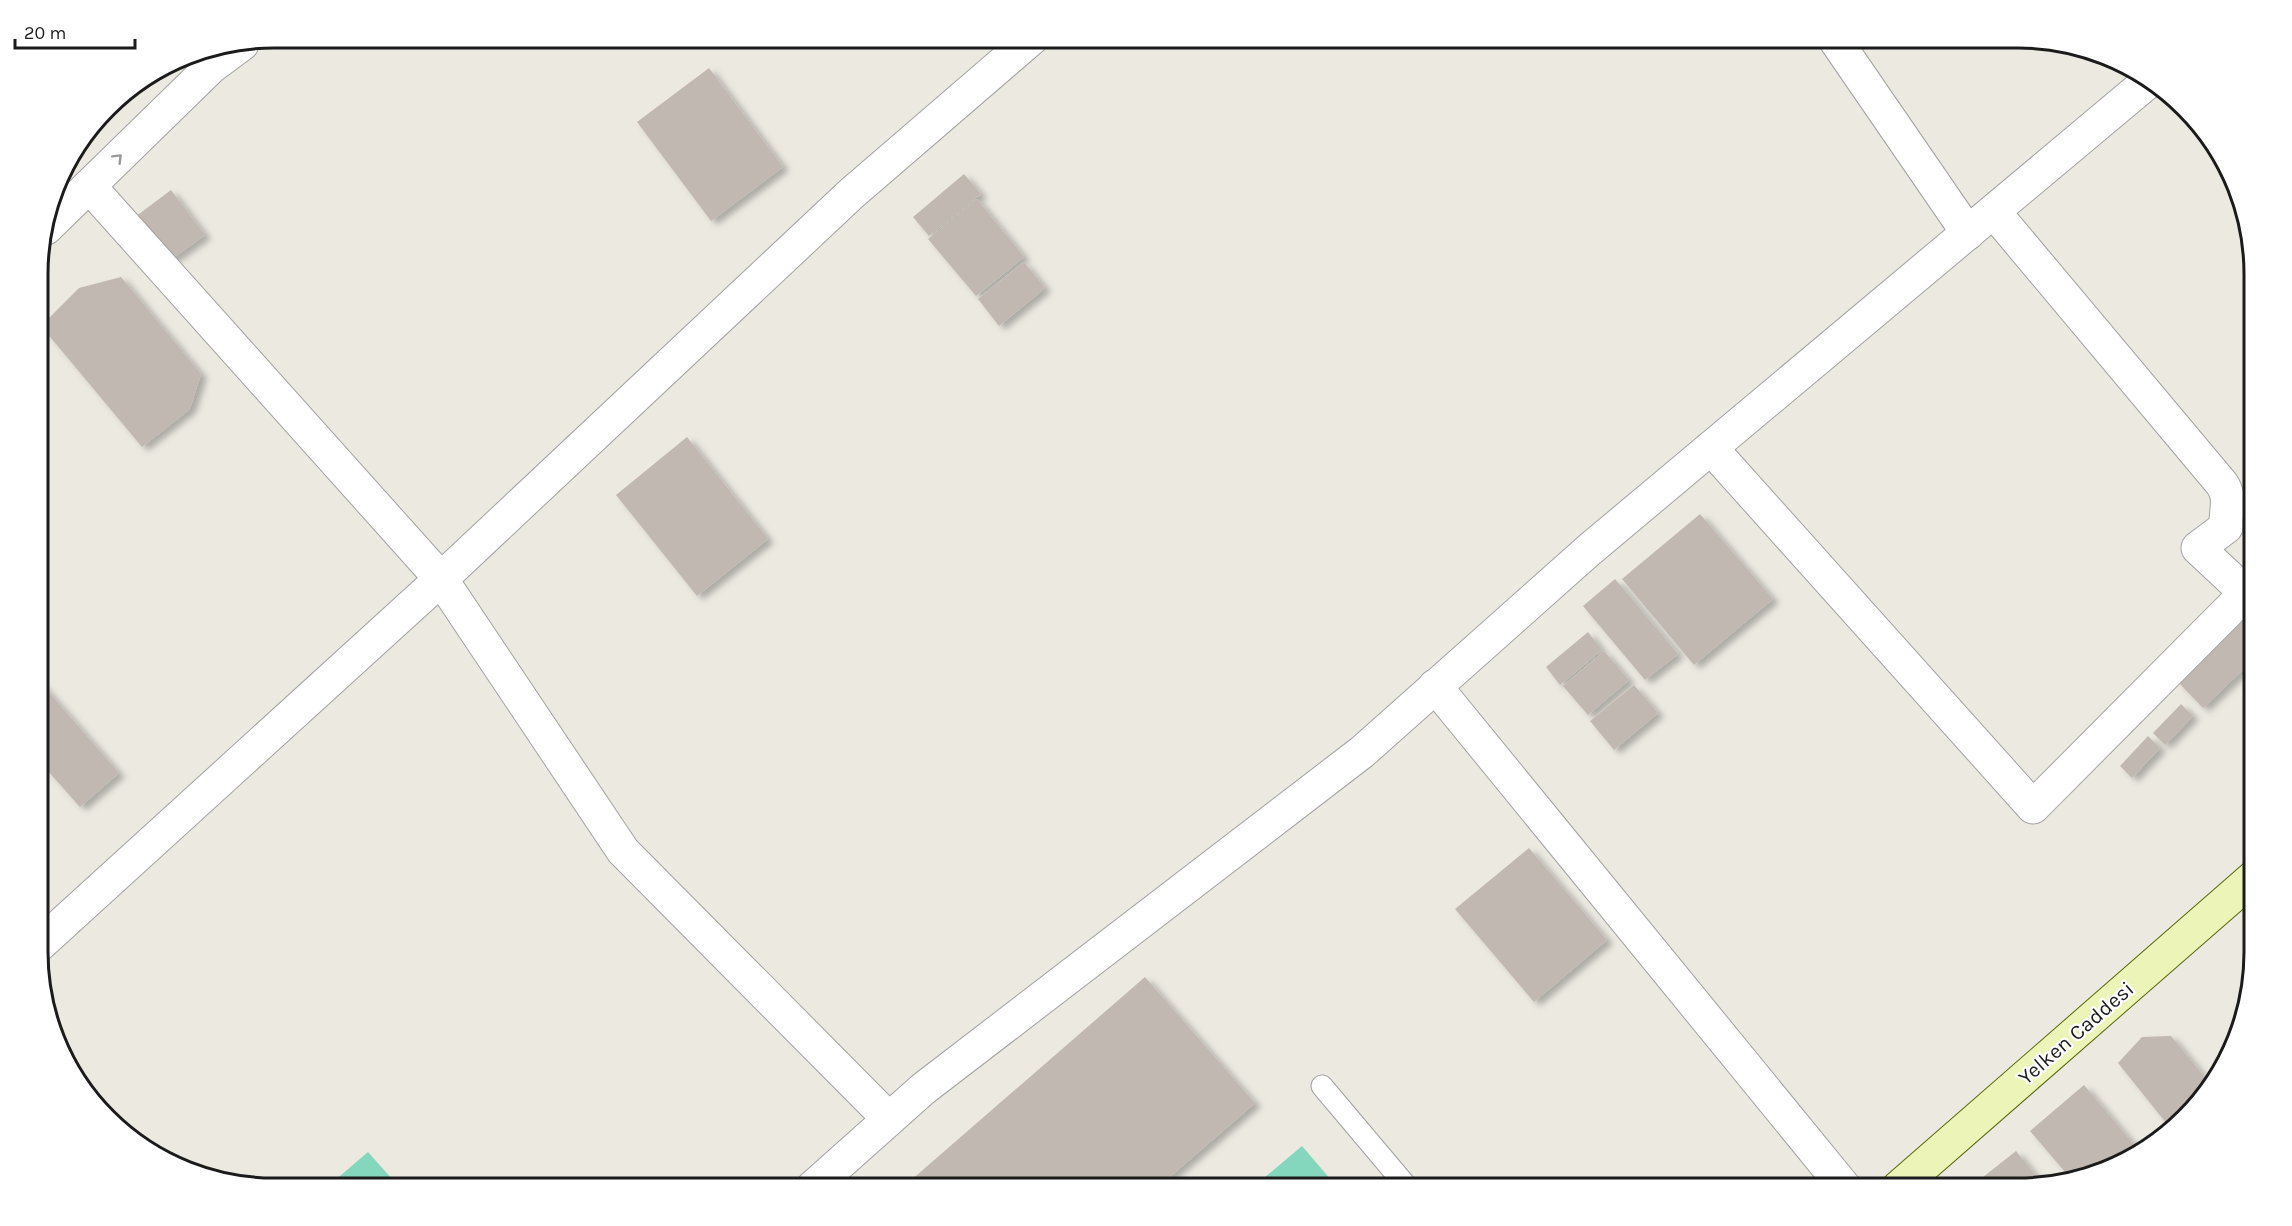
<svg xmlns="http://www.w3.org/2000/svg" width="2292" height="1226" font-family="Karla,sans-serif">
	<defs>
		<filter id="shadow"><feDropShadow dx="6" dy="4" stdDeviation="3" flood-color="#0004"/></filter>
	</defs>
	<rect width="100%" height="100%" fill="#ece9e1"/>
	<g fill="#84d6bc">
		<path d="M1302,1146L1338,1188H1252Z"/>
		<path d="M368,1152L400,1188H326Z"/>
	</g>
	<g fill="#c0b8b1" filter="url(#shadow)">
		<path d="M709,68L783,167L711,221L637,122Z"/>
		<path d="M964,174L981,194L929,236L913,217Z"/>
		<path d="M171,190L205,235L165,264L131,220Z"/>
		<path d="M977,199L1024,257L976,296L928,239Z"/>
		<path d="M1024,262L1045,288L999,326L978,299Z"/>
		<path d="M121,277L201,374L190,409L142,447L41,326L79,288Z"/>
		<path d="M687,437L768,539L697,596L616,495Z"/>
		<path d="M1700,514L1773,599L1694,665L1622,579Z"/>
		<path d="M1615,579L1678,654L1645,680L1583,606Z"/>
		<path d="M2248,612L2254,617V659L2203,708L2177,681Z"/>
		<path d="M1588,632L1602,650L1560,685L1546,667Z"/>
		<path d="M1604,651L1629,680L1588,715L1563,686Z"/>
		<path d="M39,681L119,773L80,807L39,761Z"/>
		<path d="M1634,685L1658,713L1614,750L1590,721Z"/>
		<path d="M2181,704L2193,716L2165,745L2153,733Z"/>
		<path d="M2148,736L2160,748L2132,778L2120,766Z"/>
		<path d="M1529,848L1607,940L1534,1002L1455,909Z"/>
		<path d="M1145,977L1255,1103L1157,1188H902Z"/>
		<path d="M2171,1036L2211,1085L2196,1108L2171,1129L2118,1063L2142,1037Z"/>
		<path d="M2084,1085L2135,1146L2122,1157L2125,1161L2094,1176L2072,1180L2030,1131Z"/>
		<path d="M2016,1151L2044,1186L2033,1188H1976L1973,1185Z"/>
	</g>
	<g fill="none" stroke-linecap="round" stroke-linejoin="round">
		<defs>
			<path id="lane" d="M1322,1086L1408,1188"/>
			<g id="street">
				<path d="M1834,38L1968,233"/>
				<path d="M89,186L441,579L623,851L889,1119"/>
				<path d="M1994,212L2222,484C2232,499 2225,511 2226,527L2198,548L2246,593"/>
				<path d="M46,228L211,67L242,44"/>
				<path d="M1711,448L2033,807L2246,593L2254,600"/>
				<path d="M1435,686L1845,1188"/>
				<path d="M39,945L441,579L851,194L1032,38"/>
				<path d="M812,1188L923,1089L1362,752L1589,550L2150,80"/>
			</g>
			<path id="secondary" d="M1898,1188L2254,877"/>
		</defs>
		<use href="#lane" stroke="#a2a2a2" stroke-width="23"/>
		<use href="#street" stroke="#a2a2a2" stroke-width="35"/>
		<use href="#secondary" stroke="#58680c" stroke-width="35"/>
		<use href="#lane" stroke="#fff" stroke-width="21"/>
		<use href="#street" stroke="#fff" stroke-width="33"/>
		<use href="#secondary" stroke="#edf4b7" stroke-width="33"/>
	</g>
	<defs><path id="oneway-chevron" d="M-2-3.5L2.5 0L-2 3.5" fill="none" stroke-width="1.6" stroke-linecap="round" stroke-linejoin="round" transform="scale(1.5)"/></defs>
	<use stroke="#989898" href="#oneway-chevron" transform="translate(118 158) rotate(-45)"/>
	<g text-anchor="middle" dominant-baseline="central" stroke-width="4.5" stroke-linejoin="round" paint-order="stroke">
		<g font-size="21" fill="#1b1b1b" stroke="#fff">
			<text transform="translate(2076 1033) rotate(-41)">Yelken Caddesi</text>
		</g>
	</g>
	<path d="M0 0H2292V1226H0ZM274 48H2018A226 226 0 0 1 2244 274V952A226 226 0 0 1 2018 1178H274A226 226 0 0 1 48 952V274A226 226 0 0 1 274 48Z" fill="#fff" fill-rule="evenodd"/>
	<path fill="none" stroke="#1b1b1b" stroke-width="3" d="M274 48H2018A226 226 0 0 1 2244 274V952A226 226 0 0 1 2018 1178H274A226 226 0 0 1 48 952V274A226 226 0 0 1 274 48Z"/>
	<path d="M15 39v9h120v-9" fill="none" stroke="#1b1b1b" stroke-width="3"/>
	<text x="24" y="39" font-size="18" fill="#1b1b1b" stroke="#ffffff" stroke-width="4.5" paint-order="stroke">20 m</text>
</svg>
